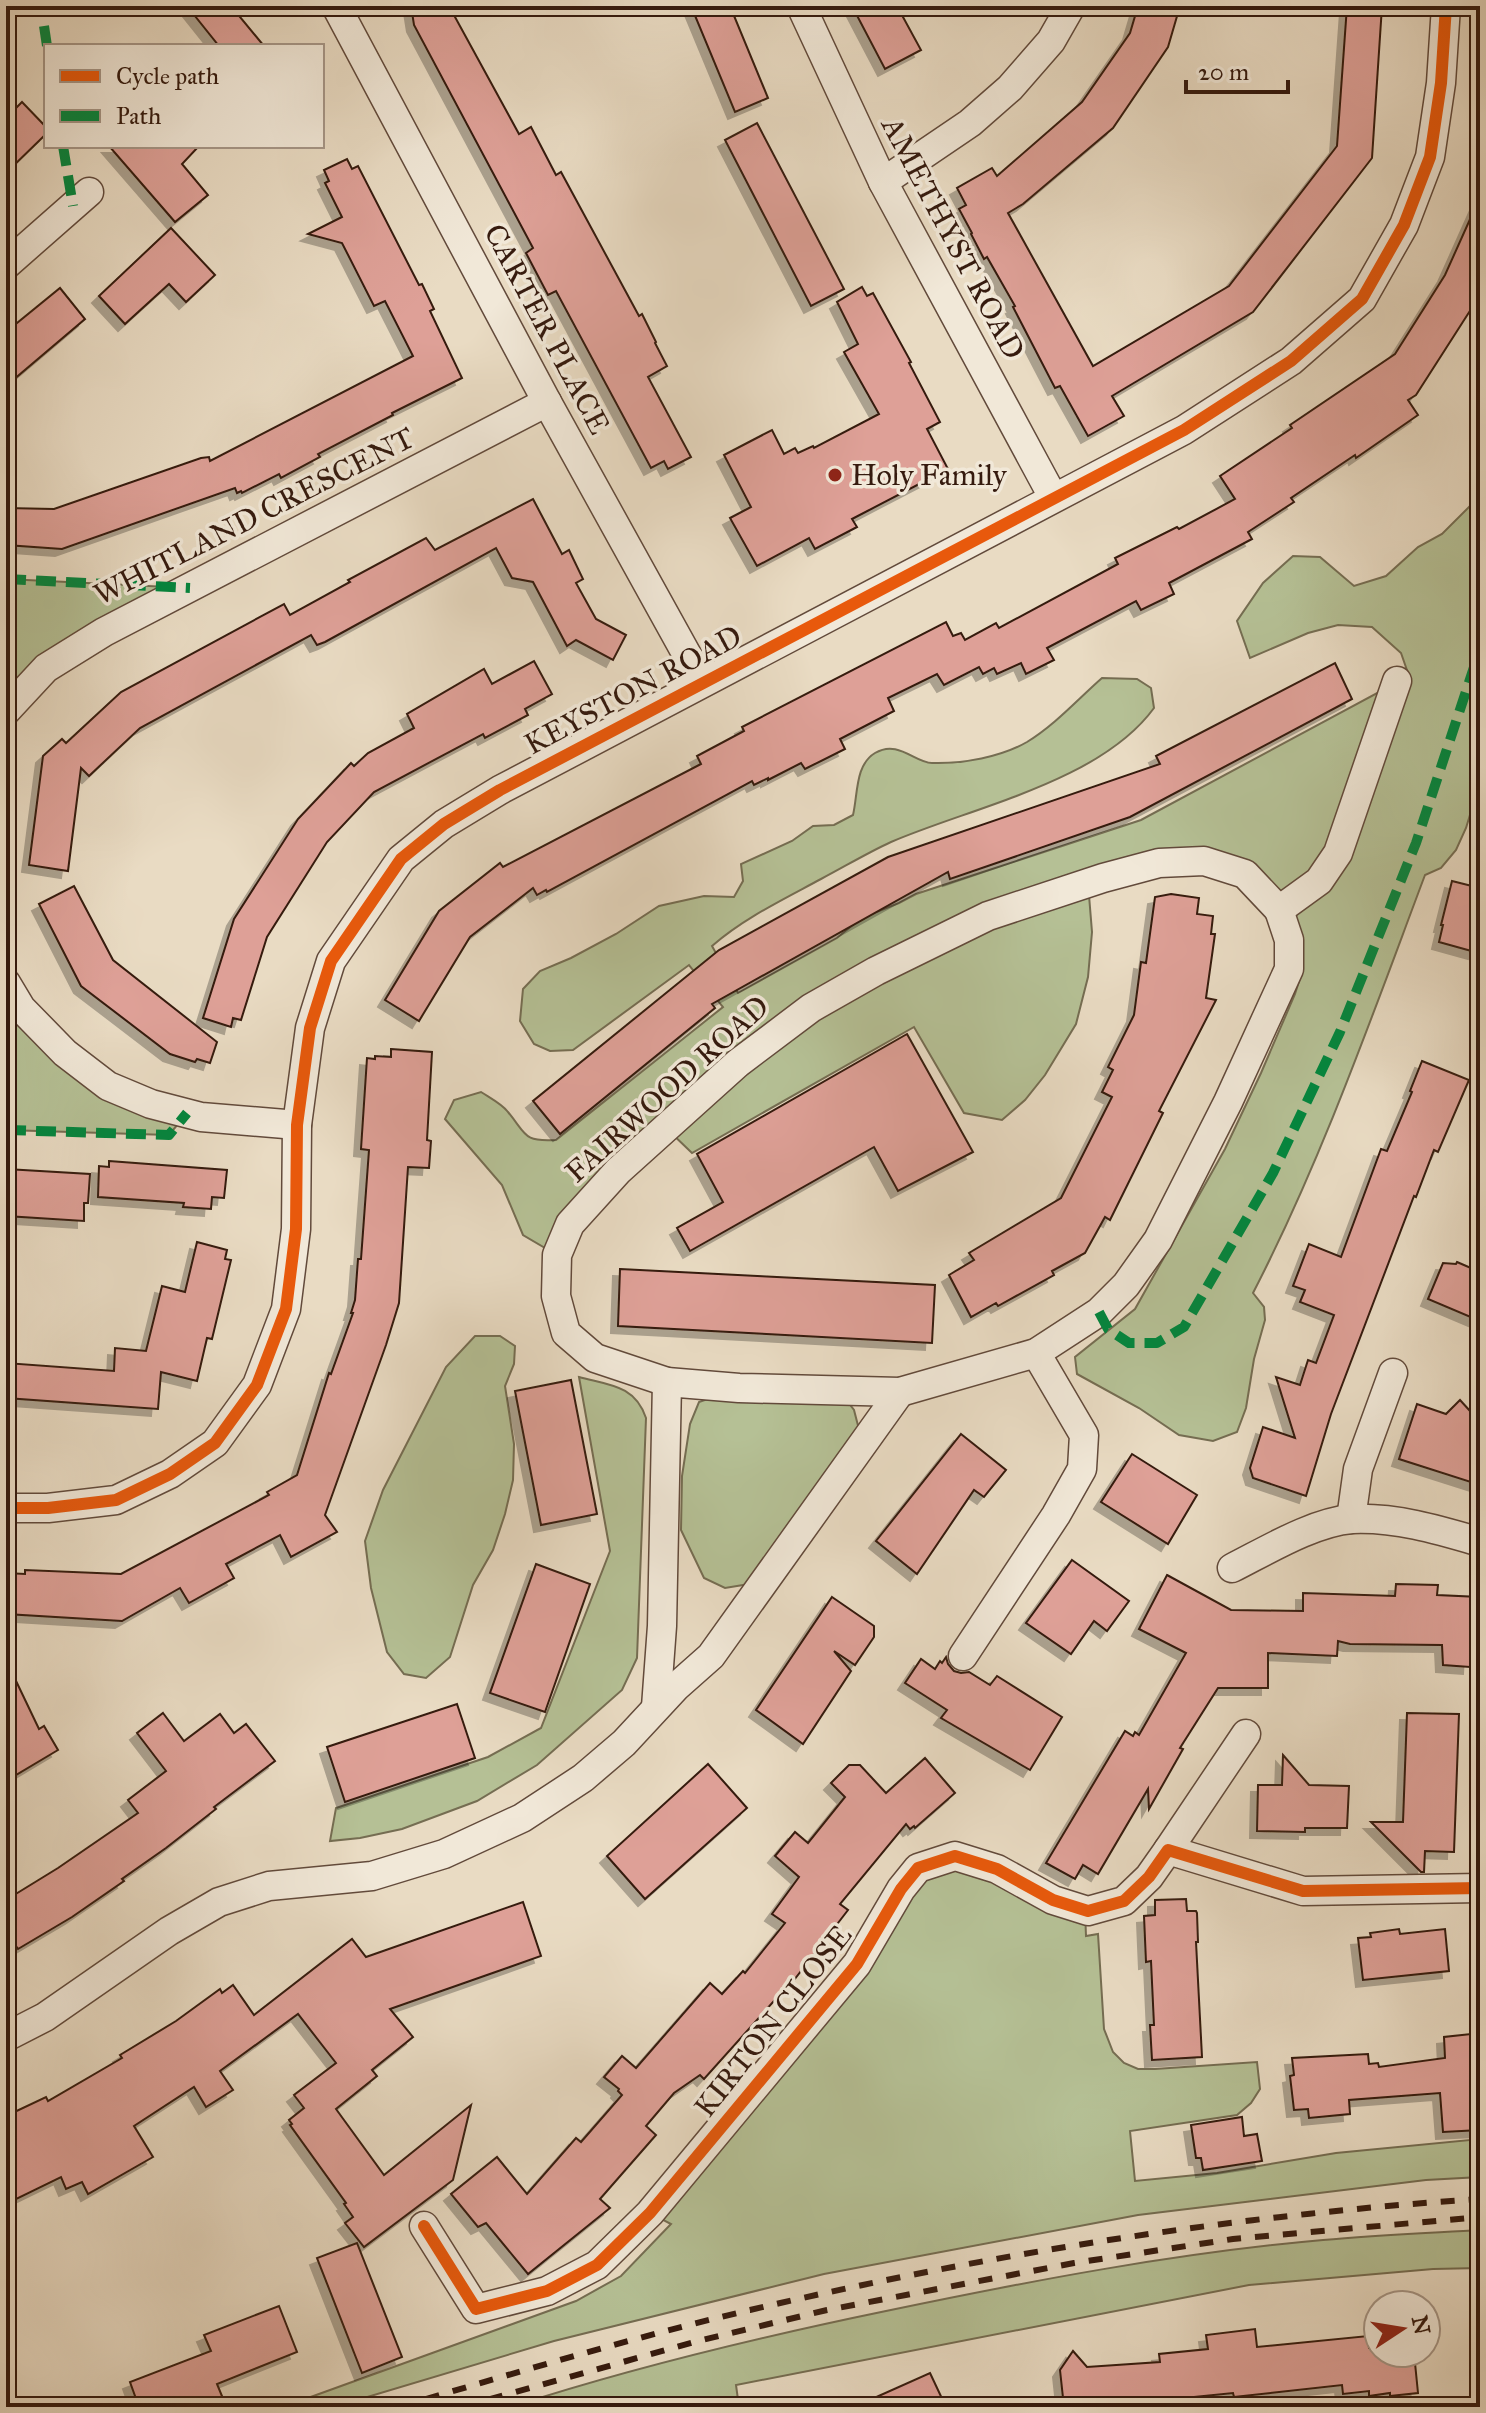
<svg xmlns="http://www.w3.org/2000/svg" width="1486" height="2413" font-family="'IM FELL Great Primer',serif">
	<defs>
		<filter id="shadow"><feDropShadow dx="-7" dy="7" stdDeviation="0" flood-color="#0004"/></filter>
	</defs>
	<rect width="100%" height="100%" fill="#e9dbc3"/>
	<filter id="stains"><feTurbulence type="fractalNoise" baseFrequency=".0025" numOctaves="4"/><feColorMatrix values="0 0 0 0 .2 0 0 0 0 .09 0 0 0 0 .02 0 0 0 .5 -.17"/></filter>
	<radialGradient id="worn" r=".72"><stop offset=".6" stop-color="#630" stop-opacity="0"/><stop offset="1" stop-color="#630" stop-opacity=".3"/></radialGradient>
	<g fill="#b5c095" stroke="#756d52" stroke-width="2">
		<path d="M1480,496V782L1466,828L1456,850L1441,868L1425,875C1372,1016 1322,1159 1253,1293L1264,1307L1265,1320L1254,1359L1246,1408L1237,1432L1213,1441L1179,1435L1139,1408L1077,1374L1075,1357L1135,1309L1225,1149L1261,1073L1295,994L1302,972L1279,910L1204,861L1088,883L1092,932L1088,977L1076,1024L1045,1075L1025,1100L1002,1120L964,1113L914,1027L692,1153L666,1128L557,1255L523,1235L502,1185L445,1119L454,1100L481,1092C490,1098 502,1104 508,1112C527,1135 523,1142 556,1140L723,1007L689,965L573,1050L550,1051L534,1044L520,1021L523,989L540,971L571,958L616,934L659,906L704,896L734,897L743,881L741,864L792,841L813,826L834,825L853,815C858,794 855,765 875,753C898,739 915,763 932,763C963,764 1001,757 1027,742C1055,725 1078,699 1102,678L1137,679L1151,688L1154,708C1100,782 972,807 891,842C867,853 844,867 821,879C784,899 744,918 712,946L738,993L837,938L861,918L899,903L916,894L1141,820L1409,676L1401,653L1372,627L1338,625L1308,633L1250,658L1237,621L1263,583L1293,556L1320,557L1354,586L1386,576L1418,547L1442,534Z"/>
		<path d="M6,579L190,588L6,711Z"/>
		<path d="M6,983L65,1053L187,1113L169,1135L6,1130Z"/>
		<path d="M475,1336H500L515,1346L514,1364L505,1386L514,1444L513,1480L505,1514L493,1550L473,1585L450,1657L426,1678L404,1674L387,1652L371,1588L365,1541L383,1490L446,1367Z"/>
		<path d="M579,1377C609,1385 635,1385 646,1418L637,1658L622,1690L537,1765L477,1801L402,1829L360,1838L330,1841L336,1808L488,1757L541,1728L610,1551Z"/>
		<path d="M739,1388L844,1397L854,1410L863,1445L749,1584L725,1588L704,1578L681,1530L682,1476L690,1424L699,1402Z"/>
		<path d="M955,1856L1085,1910L1086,1936L1098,1934L1104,2029L1113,2052L1124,2063L1138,2069H1155L1257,2062L1260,2089L1251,2103L1237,2115L1130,2131L1135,2181L1217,2173L1336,2153L1480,2139V2177L1426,2180L1138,2215L824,2274L554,2341L334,2407H283L576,2301L621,2276L671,2224L650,2213L901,1889Z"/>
		<path d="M1480,2230V2268L1433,2269L1249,2285L736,2385L739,2407H511C634,2367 760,2337 886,2311C1030,2281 1176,2253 1323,2240C1375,2235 1428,2233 1480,2230Z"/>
	</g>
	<g fill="#dea097" stroke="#351a0e" stroke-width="2" filter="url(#shadow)">
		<path d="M187,6H231L264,46H219Z"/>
		<path d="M411,6H449L519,134L531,127L556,175L561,172L639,316L642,314L656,342L655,343L667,366L648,377L691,457L668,469L664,461L651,468L556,291L548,295L526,253L533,248L414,25Z"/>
		<path d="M691,6H730L768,98L735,112Z"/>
		<path d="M852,6H897L921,50L885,69Z"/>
		<path d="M1138,6H1180L1168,47L1113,128L1023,204L1008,213L1093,366L1229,286L1337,146L1347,6H1382L1372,158L1253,312L1112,396L1124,416L1088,436L1060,386L1055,388L1013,307L1015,306L987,257L984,259L971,234L972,233L959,209L966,205L957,188L992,168L997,176L1082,102L1130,33Z"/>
		<path d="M22,102L46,127V134L6,173V118Z"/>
		<path d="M757,123L844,289L811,306L725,140Z"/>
		<path d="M109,146H199L182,164L208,195L175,222Z"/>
		<path d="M347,159L352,169L358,166L419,285L422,284L434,309L430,311L462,378L392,413L393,415L318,454L320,457L281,478L279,474L242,493L241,491L237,493L235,488L62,549L6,545V508L54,509L201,458L209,457L210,461L413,356L385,301L374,306L342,243L308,234L342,217L325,183L329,181L324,170Z"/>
		<path d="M1480,197V290L1474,301L1475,303L1416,395L1408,400L1418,415L1356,458L1355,455L1291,498L1294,502L1248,532L1252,539L1169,583L1174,594L1141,610L1136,601L1047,648L1054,660L1026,674L1021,663L997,674L994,668L983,674L979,667L944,685L937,674L888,698L894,711L840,739L845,749L805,769L801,763L768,780V778L754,785L752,781L547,892L546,890L537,895L533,888L470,937L419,1021L385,1000L439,911L500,863L503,867L701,764L697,756L744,731L742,727L946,622L953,636L961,633L965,640L996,623L999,628L1118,564L1115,558L1177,527L1179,529L1235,499L1220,476L1292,428L1290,425L1395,354L1445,275Z"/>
		<path d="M171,228L215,275L186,302L169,284L125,324L99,296Z"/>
		<path d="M862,287L867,296L873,293L911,362L909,363L940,422L927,429L948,469L852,519L857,527L815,549L809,538L757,566L730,518L751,507L724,455L772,430L784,454L795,448L798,453L813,446L814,448L879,414L844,352L858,344L837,302Z"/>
		<path d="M60,288L85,319L6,386V332Z"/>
		<path d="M533,499L562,554L569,550L583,579L576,583L596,619L626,635L613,660L576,640L567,646L533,582L512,578L496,548L325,642L317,645L311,635L140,728L89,776L81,768L68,871L29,865L43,756L62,739L66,743L121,692L284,604L290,615L350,582L348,580L426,538L435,550Z"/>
		<path d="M534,661L552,694L525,709L528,715L485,738L483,734L374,792L327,842L267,937L241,1020L233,1018L231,1027L203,1018L234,919L298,819L351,763L354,766L368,753L414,728L407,714L484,669L492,684Z"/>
		<path d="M1335,663L1352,699L1130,817L950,879L948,872L712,1004L715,1008L560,1134L533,1101L719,950L888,857L1160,764L1156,756Z"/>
		<path d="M1452,881L1480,888V932L1475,952L1439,942L1443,925H1441Z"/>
		<path d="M74,886L113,960L217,1042L210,1063L197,1059L195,1062L170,1054L81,986L39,904Z"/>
		<path d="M1171,894L1199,898L1197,914L1213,916L1211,934H1215L1206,998L1216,1000L1159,1111L1163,1113L1110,1220L1105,1217L1085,1253L1052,1271L1054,1275L998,1306L996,1303L971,1317L949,1275L974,1260L969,1253L1061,1198L1112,1097L1102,1092L1113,1070L1108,1067L1134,1015L1141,962L1146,963L1155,897Z"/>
		<path d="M907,1034L973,1152L898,1191L874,1147L690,1251L677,1228L723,1202L697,1154Z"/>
		<path d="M391,1049L432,1052L427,1140L431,1141L429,1168L408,1167L399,1303L386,1345L325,1515L337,1532L291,1557L280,1535L226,1564L234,1578L189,1603L180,1588L122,1621L6,1614V1573L25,1574V1570L121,1574L269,1495L267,1492L297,1475L329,1373L331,1374L353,1313H351L355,1300L358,1259H361L369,1150L361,1149L367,1058L375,1059V1056L391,1057Z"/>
		<path d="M1422,1061L1469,1080L1438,1152L1434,1150L1416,1197L1414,1196L1331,1414L1306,1496L1253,1478L1250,1468L1263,1427L1295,1438L1276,1377L1300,1385L1308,1360L1316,1363L1334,1315L1300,1302L1305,1290L1293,1286L1309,1244L1341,1257L1381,1149L1387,1151L1412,1092L1410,1091Z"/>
		<path d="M109,1161L227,1170L224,1198L212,1197L211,1209L183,1207L184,1203L98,1197L99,1166L109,1167Z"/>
		<path d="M6,1169L90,1174L88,1203H84V1221L6,1216Z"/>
		<path d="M197,1242L227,1250L225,1259L231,1260L212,1339L207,1338L197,1381L161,1372L158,1409L6,1398V1363L114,1371L115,1348L146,1351L162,1286L185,1292Z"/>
		<path d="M1457,1262L1480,1272V1321L1428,1299L1443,1263L1456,1264Z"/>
		<path d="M620,1269L935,1285L932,1343L618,1326Z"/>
		<path d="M571,1380L597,1514L541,1525L515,1391Z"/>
		<path d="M1460,1400L1480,1422V1485L1399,1459L1417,1404L1446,1414Z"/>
		<path d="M961,1434L1006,1470L984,1497L974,1490L917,1574L876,1541Z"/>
		<path d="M1132,1454L1197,1495L1168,1544L1101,1502Z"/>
		<path d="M1072,1560L1129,1601L1107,1631L1094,1621L1071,1654L1026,1623Z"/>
		<path d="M536,1564L590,1584L545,1712L490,1693Z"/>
		<path d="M1167,1575L1231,1610L1303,1611V1593L1395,1596L1396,1584L1438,1585L1437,1595L1480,1597V1632L1472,1631L1470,1667L1443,1665L1442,1645L1350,1644L1338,1641L1337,1656L1268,1653V1688H1218L1180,1748L1183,1749L1149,1809L1148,1789L1098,1874L1083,1865L1075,1879L1046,1863L1125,1731L1133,1736L1135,1732L1139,1735L1186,1653L1139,1629Z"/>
		<path d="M832,1597L874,1626V1637L855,1665L834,1651L851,1671L803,1744L756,1710Z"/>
		<path d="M946,1657L948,1664L954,1671L961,1673L969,1672L990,1685L997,1676L1062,1717L1030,1770L941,1718L947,1710L905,1683L921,1659L935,1669L940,1661L942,1663Z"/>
		<path d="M6,1660L39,1729L44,1726L58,1750L6,1781Z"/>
		<path d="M457,1704L475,1758L345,1802L327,1747Z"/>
		<path d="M163,1713L184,1741L220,1714L234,1733L246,1724L275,1761L214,1807L216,1809L166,1848L122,1879L124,1881L72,1917L18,1949L16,1946L6,1952V1900L58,1868L138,1813L128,1800L166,1771L137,1733Z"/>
		<path d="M1407,1713L1459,1714L1454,1852L1425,1851L1424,1872H1421L1371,1822H1403Z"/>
		<path d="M1283,1755L1309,1785L1349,1786L1347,1828H1305V1832L1257,1831L1258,1785H1282Z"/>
		<path d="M925,1758L955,1793L915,1828L914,1826L910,1829L906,1824L840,1904L848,1910L784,1993L782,1992L704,2079L700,2075L674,2093L646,2126L656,2135L600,2199L610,2208L528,2274L486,2223L478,2227L451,2194L497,2157L527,2194L576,2138L581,2142L622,2095L618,2091L619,2089L604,2077L622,2056L636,2068L710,1983L722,1994L743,1971L745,1973L785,1923L772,1914L799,1877L775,1856L795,1832L808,1843L845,1797L831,1783L849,1765H860L886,1793Z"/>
		<path d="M708,1764L747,1808L645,1899L607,1856Z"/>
		<path d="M1186,1899L1187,1911H1196L1197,1913L1198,1942H1196L1202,2057L1152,2060L1150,2025H1154L1151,1961L1146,1962L1144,1916L1155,1915V1900Z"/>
		<path d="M523,1902L541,1956L390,2009L413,2037L372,2070L377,2076L336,2109L384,2175L471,2105L453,2180L364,2247L345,2223L353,2217L344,2204L346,2203L290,2125L292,2124L289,2120L304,2108L294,2095L336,2063L298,2014L220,2071L233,2090L206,2107L194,2087L134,2126L153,2157L88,2194L82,2182L66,2189L61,2177L6,2204V2116L46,2097L48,2101L122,2058L120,2055L176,2021L220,1989L222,1993L233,1985L254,2015L352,1939L366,1957Z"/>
		<path d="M1399,1929L1400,1934L1445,1929L1449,1971L1363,1980L1358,1938L1371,1937L1370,1933Z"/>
		<path d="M1480,2033V2130L1443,2132L1440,2093L1349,2100L1350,2114L1309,2118L1308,2109L1294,2110L1290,2076L1294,2075L1292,2058L1368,2054L1369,2064L1378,2063L1379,2067L1445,2058L1444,2037Z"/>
		<path d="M1242,2117L1244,2136L1257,2134L1262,2161L1203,2170L1201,2158H1196L1191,2125Z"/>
		<path d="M357,2243L402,2357L362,2373L317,2258Z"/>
		<path d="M279,2306L297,2352L217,2384L224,2401L209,2407H139L130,2382L211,2351L204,2335Z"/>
		<path d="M1255,2329L1257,2347L1368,2336L1369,2348L1378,2347V2353H1414L1418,2393L1390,2396V2393L1369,2396V2391L1343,2394L1342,2385L1234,2397L1233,2393L1135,2403V2407H1064L1060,2370L1073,2351L1087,2367L1160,2362L1159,2354L1208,2349L1206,2335Z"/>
		<path d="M930,2373L946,2407H854Z"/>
	</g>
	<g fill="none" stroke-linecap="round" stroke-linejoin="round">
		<defs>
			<g id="street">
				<path d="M336,6L547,402L702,682"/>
				<path d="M801,6L883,182L1053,497"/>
				<path d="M883,182L970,123L1010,88L1051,41L1071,6"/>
				<path d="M6,265L89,192"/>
				<path d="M6,711L46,668L104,632L547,402"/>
				<path d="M6,983L21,1008L65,1053L108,1086L151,1104L201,1117L297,1125"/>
				<path d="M667,1382L595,1358L566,1333L556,1296L557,1255L570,1224L618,1171L738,1063L811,1008L876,971L988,916L1103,878L1159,863L1204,861L1245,874L1279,910L1319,881L1338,853L1397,681"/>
				<path d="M6,1508H48L116,1500L170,1474L215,1443L257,1385L286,1309L296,1229L297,1125L310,1028L331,961L401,859L444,824L500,790L1184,430L1291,361L1362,299L1404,225L1430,157L1441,83L1446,6"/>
				<path d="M1351,1519L1358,1469L1393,1373"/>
				<path d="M1232,1568C1266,1551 1313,1522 1352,1519C1396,1517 1439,1530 1480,1542"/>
				<path d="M963,1656L1056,1515L1082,1469L1084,1435L1036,1353"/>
				<path d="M656,1707L662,1626L667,1382L739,1388L900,1392L1036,1353L1099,1312L1126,1285L1158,1240L1228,1102L1289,969V940L1279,910"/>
				<path d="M1168,1850L1246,1734"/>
				<path d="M6,2037L45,2017L169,1931L219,1902L269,1886L372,1876L444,1854L522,1818L583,1778L624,1743L676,1687L711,1656L900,1392"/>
				<path d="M424,2226L476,2309L547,2291L597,2265L650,2213L857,1964L901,1889L918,1868L955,1856L997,1869L1053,1900L1088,1911L1124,1901L1149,1877L1168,1850L1303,1891L1480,1888"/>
			</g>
		</defs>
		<use href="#street" stroke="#624a3b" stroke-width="31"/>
		<use href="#street" stroke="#f1e8d8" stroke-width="28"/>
		<g stroke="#351a0e" stroke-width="6" stroke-dasharray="14 14" stroke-linecap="butt">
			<path d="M399,2407C515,2373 631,2338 750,2310C989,2254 1234,2215 1480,2199"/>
			<path d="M462,2407L698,2341L827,2310L1074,2263L1233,2239L1480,2217"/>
		</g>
		<g stroke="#00873e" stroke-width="10" stroke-dasharray="20 10" stroke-linecap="butt">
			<path d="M44,26L47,46"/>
			<path d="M63,146L73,206"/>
			<path d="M6,579L190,588"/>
			<path d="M6,1130L169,1135L187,1113"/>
			<path d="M1099,1312L1108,1329L1129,1343H1157L1184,1327L1225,1256L1273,1173L1340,1032L1416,843L1480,649"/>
		</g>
		<defs>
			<g id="cycleway">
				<path d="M6,1508H48L116,1500L170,1474L215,1443L257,1385L286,1309L296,1229L297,1125L310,1028L331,961L401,859L444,824L500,790L1184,430L1291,361L1362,299L1404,225L1430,157L1441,83L1446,6"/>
				<path d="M424,2226L476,2309L547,2291L597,2265L650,2213L857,1964L901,1889L918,1868L955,1856L997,1869L1053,1900L1088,1911L1124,1901L1149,1877L1168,1850L1303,1891L1480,1888"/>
			</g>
		</defs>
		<use href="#cycleway" stroke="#f1e8d8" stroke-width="17"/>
		<use href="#cycleway" stroke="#e8590c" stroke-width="12"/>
	</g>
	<circle fill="#8f2418" stroke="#f1e8d8" stroke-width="3" cx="835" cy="475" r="8"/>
	<g text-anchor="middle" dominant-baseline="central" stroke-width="7" stroke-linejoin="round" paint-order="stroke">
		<g font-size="30" fill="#351a0e" stroke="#f1e8d8">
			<text transform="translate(953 238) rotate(62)">AMETHYST ROAD</text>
			<text transform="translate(547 329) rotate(62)">CARTER PLACE</text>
			<text transform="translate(254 516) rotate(-27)">WHITLAND CRESCENT</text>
			<text transform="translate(633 690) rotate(-28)">KEYSTON ROAD</text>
			<text transform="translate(667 1089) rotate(-42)">FAIRWOOD ROAD</text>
			<text transform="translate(773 2021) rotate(-52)">KIRTON CLOSE</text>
		</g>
		<g font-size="30" fill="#351a0e" stroke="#f1e8d8" text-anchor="start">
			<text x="851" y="475">Holy Family</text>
		</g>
	</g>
	<rect width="1486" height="2413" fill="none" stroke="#e9dbc3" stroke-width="32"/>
	<rect x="8" y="8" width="1470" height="2397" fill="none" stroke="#351a0e" stroke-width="4"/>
	<rect x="16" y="16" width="1454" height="2381" fill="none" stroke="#351a0e" stroke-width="2"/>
	<rect x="44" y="44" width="280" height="104" fill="#f1e8d8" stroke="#a69687" stroke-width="2"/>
	<rect x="60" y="70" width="40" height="12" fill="#e8590c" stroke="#a69687" stroke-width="2"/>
	<text x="116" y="84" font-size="24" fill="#351a0e">Cycle path</text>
	<rect x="60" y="110" width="40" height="12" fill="#00873e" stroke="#a69687" stroke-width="2"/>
	<text x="116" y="124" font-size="24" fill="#351a0e">Path</text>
	<g transform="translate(1402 2329) rotate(78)"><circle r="38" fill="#f1e8d8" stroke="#a69687" stroke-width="2"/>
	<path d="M0-6L14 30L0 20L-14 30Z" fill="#8f2418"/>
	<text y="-12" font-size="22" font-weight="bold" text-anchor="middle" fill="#351a0e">N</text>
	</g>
	<path d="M1186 80v12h102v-12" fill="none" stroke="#351a0e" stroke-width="4"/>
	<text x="1198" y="80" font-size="24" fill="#351a0e" stroke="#f1e8d8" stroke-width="6" paint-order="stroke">20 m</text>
	<rect width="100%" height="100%" filter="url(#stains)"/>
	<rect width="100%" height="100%" fill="url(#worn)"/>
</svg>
